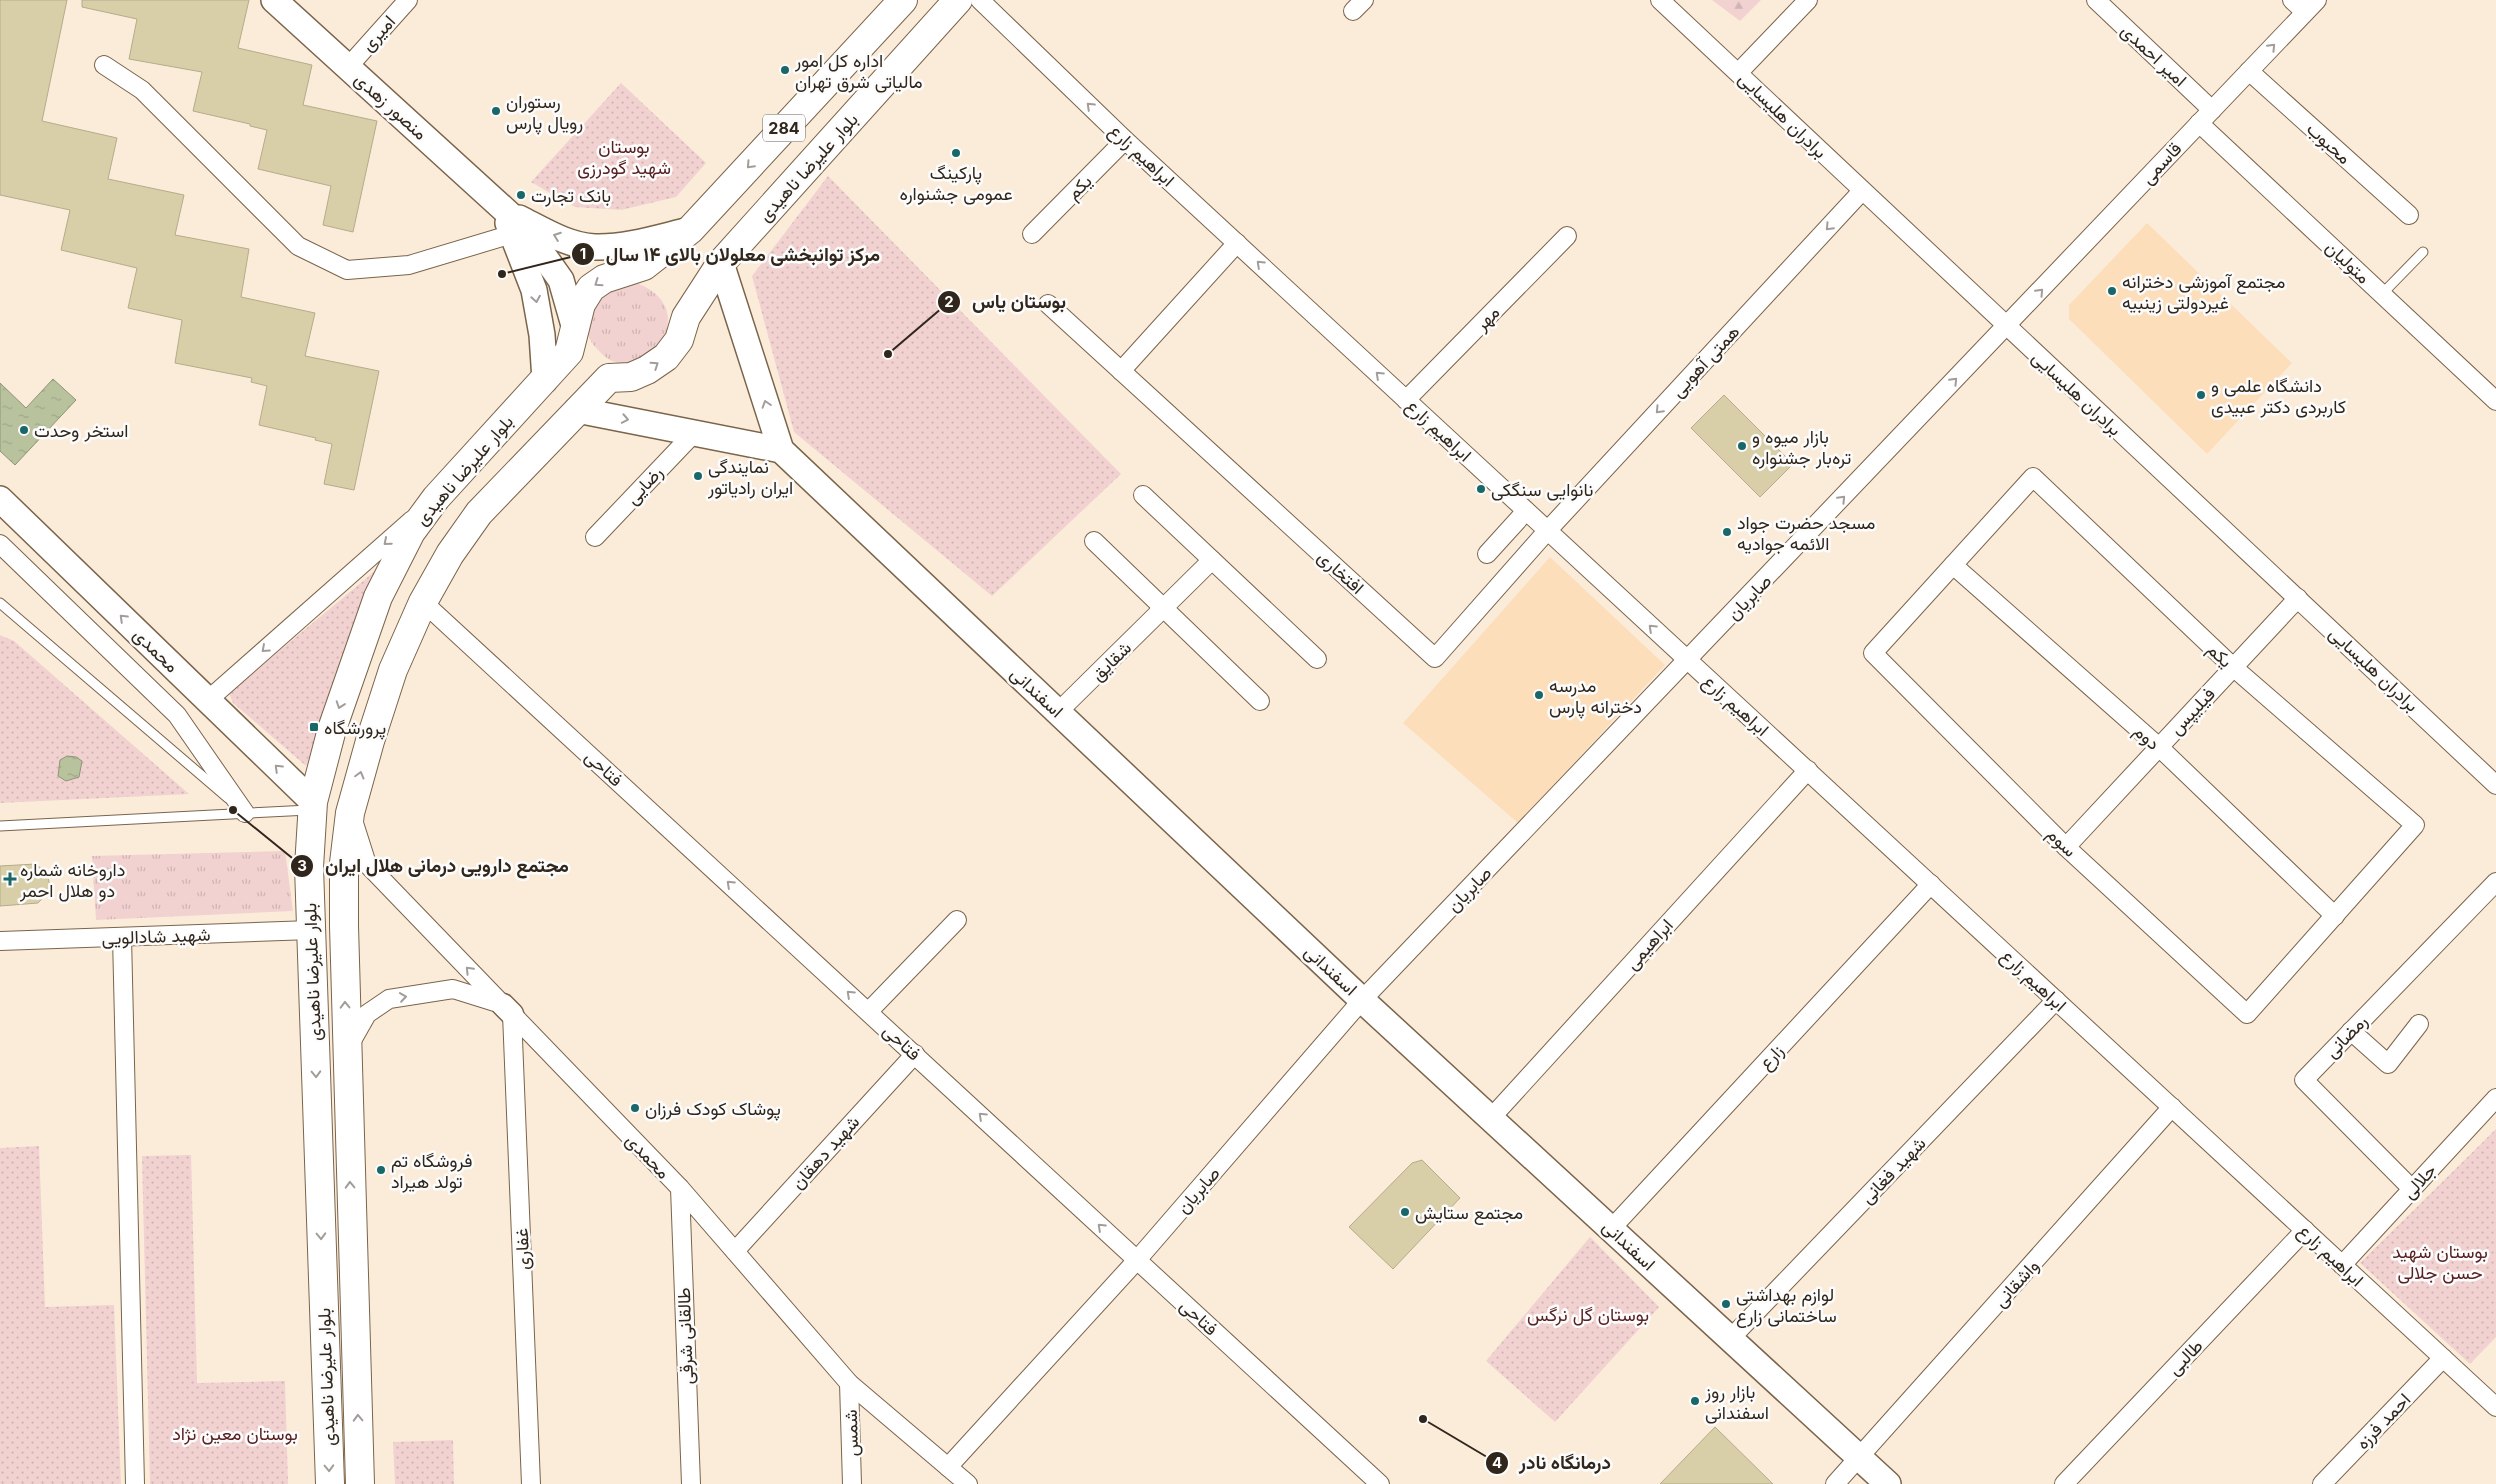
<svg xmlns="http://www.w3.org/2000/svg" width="2496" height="1484" font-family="Inter,Vazirmatn,sans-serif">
	<defs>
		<pattern id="grass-tufts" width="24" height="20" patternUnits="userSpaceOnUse" patternTransform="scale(1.25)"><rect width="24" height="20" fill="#f1d2d1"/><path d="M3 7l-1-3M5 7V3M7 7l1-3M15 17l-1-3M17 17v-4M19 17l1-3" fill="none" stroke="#cfb4b3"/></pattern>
		<pattern id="forest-firs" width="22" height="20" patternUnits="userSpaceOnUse" patternTransform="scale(1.25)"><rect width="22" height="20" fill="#f1d2d1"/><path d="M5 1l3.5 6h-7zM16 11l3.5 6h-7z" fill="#cfb4b3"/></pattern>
		<pattern id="park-dots" width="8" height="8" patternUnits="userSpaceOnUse" patternTransform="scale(1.25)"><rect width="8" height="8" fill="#f1d2d1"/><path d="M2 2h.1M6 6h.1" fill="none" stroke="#cfb4b3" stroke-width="1.8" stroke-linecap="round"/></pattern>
		<pattern id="water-ripples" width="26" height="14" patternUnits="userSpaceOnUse" patternTransform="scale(1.25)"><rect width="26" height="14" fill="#b8c39e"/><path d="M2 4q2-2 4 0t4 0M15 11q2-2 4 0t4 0" fill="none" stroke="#9ea788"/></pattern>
	</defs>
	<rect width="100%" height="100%" fill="#fbecda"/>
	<g fill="#fddebb">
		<path d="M2147,223L2292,363L2207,454L2069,319V305Z"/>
		<path d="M1550,557L1665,665L1518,823L1403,723Z"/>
	</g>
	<g fill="url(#grass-tufts)">
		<path d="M634,282C711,309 639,396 599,351C594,346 588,339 588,332C588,320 595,306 597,295Z"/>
		<path d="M285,851L293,911L96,920L92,856Z"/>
	</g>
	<path fill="url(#forest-firs)" d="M1712,0H1761L1740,21Z"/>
	<g fill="url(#park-dots)">
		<path d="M621,83L706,163L676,197L621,210L575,207L531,182Z"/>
		<path d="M828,176L1121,474L992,596L794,432L752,276Z"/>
		<path d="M375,571L306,766L233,703L229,693Z"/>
		<path d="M0,635L14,641L189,794L0,803Z"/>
		<path d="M2496,1129V1337L2470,1364L2360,1263Z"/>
		<path d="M39,1146L45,1307L114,1305L121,1484H0V1148Z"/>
		<path d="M191,1155L197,1383L285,1381L288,1484H150L142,1156Z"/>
		<path d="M1590,1237L1659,1307L1555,1422L1486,1361Z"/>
		<path d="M453,1440L454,1484H395L393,1442Z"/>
	</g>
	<g fill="url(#water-ripples)" stroke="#8f9477">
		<path d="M53,379L76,400L15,465L0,451V383L26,408Z"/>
		<path d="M67,756L76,757L82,761L79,777L66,781L58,776L60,760Z"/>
	</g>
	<g fill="#d8cfa8" stroke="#b4ac8a">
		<path d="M0,0H67L42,121L117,138L108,179L184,195L175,235L249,249L241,297L315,313L305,356L379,371L354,490L324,484L332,444L315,440L316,438L259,425L267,386L251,382L252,378L175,363L182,320L128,308L137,268L61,250L70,210L0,195Z"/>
		<path d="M82,0H249L238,48L312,65L303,105L377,121L353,232L323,225L331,186L258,169L267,130L250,126V124L193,111L202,72L129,59L137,19L82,7Z"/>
		<path d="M1724,395L1793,464L1760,497L1691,428Z"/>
		<path d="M36,864L47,874L51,889L38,903L0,906V866Z"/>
		<path d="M1422,1160L1460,1198L1393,1269L1349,1227L1412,1163Z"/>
		<path d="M1715,1427L1773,1484H1660Z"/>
	</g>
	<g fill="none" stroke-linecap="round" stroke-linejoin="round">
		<defs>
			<g id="service">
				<path d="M2382,294L2423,252"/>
				<path d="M0,603L228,798"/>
				<path d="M0,826L309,810"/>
			</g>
			<g id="minor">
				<path d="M980,0L1125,140L2496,1407"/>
				<path d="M1660,0L2496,785"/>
				<path d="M2096,0L2212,110"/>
				<path d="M2292,0L2305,12"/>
				<path d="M1353,11L1364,0"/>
				<path d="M104,65L142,90L298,246L347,270L409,265L512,234"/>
				<path d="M348,67L408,0"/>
				<path d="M2249,71L2409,215"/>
				<path d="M1739,72L1808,0"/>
				<path d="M2199,123L2496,401"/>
				<path d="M1032,234L1125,140"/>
				<path d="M1048,304L1435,658L1548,530L1862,191"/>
				<path d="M1121,371L1237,243"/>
				<path d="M1406,400L1567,236"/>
				<path d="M2033,477L2233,667L2415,825L2247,1014L2066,847L1873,653Z"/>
				<path d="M1143,495L1317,659"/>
				<path d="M595,537L694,433"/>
				<path d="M1094,541L1260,701"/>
				<path d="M0,544L177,715L245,813"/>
				<path d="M1487,554L1526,511"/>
				<path d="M1953,565L2159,747L2335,916"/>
				<path d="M423,602L1380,1484"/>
				<path d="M208,700L412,520"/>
				<path d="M1058,712L1212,560"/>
				<path d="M353,820L367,864L503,1005"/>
				<path d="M2066,847L2298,598"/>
				<path d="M122,937L135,1484"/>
				<path d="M0,941L311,930"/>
				<path d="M869,1011L957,920"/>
				<path d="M512,1014L680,1188L849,1383L968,1484"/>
				<path d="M512,1014L531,1484"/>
				<path d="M2351,1031L2388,1064L2419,1024"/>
				<path d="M350,1044L367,1014L389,999L453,989L501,1004"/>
				<path d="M1491,1118L1808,770"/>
				<path d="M680,1188L691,1484"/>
				<path d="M2412,1189L2304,1080L2496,882"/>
				<path d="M1611,1229L1931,884"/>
				<path d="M735,1251L915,1054"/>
				<path d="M2342,1265L2496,1098"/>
				<path d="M1730,1339L2056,1000"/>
				<path d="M849,1383L852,1484"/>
				<path d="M948,1467L1137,1260L1362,1000L2317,0"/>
				<path d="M1835,1484L2172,1107"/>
				<path d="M2064,1484L2305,1230"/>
				<path d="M2322,1484L2443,1358"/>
			</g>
			<path id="tertiary" d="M503,1005L512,1014"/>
			<g id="secondary">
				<path d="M274,0L508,213L539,249L561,280L575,329"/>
				<path d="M519,218C543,230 568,246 595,247C626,248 660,237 690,230"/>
				<path d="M508,223L534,290L542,335L545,380"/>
				<path d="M721,263L781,450L1362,1000L1888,1484"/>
				<path d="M577,410L781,450"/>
				<path d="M0,499L313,802"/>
			</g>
			<g id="primary">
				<path d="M330,1484L309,867L313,802L332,729L378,597L411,532L436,498L569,352L581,304L591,288L604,279L644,266L690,230L903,0"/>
				<path d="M360,1484L344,926V863L350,813L370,741L393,670L423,602L450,554L479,513L609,378L631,377L647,370L666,357L679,340L686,317L721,263L958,0"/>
			</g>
		</defs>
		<use href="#service" stroke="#7a644a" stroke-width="11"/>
		<use href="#minor" stroke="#7a644a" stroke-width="20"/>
		<use href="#tertiary" stroke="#7a644a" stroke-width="25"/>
		<use href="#secondary" stroke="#7a644a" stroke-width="28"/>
		<use href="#primary" stroke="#7a644a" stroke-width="30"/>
		<use href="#service" stroke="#fff" stroke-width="9"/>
		<use href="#minor" stroke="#fff" stroke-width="18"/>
		<use href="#tertiary" stroke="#fff" stroke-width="22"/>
		<use href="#secondary" stroke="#fff" stroke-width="25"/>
		<use href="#primary" stroke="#fff" stroke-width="28"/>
	</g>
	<defs><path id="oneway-chevron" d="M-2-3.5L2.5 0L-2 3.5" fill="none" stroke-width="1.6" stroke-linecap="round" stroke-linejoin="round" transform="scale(1.25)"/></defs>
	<g stroke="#a29d98">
		<use href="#oneway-chevron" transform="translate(2272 47) rotate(-46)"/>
		<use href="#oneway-chevron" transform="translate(1090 106) rotate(-136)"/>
		<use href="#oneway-chevron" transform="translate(750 165) rotate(133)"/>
		<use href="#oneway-chevron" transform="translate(1829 227) rotate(133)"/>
		<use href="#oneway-chevron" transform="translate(557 236) rotate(-160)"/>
		<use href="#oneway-chevron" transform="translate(1260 264) rotate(-137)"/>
		<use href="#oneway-chevron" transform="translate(598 283) rotate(145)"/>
		<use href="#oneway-chevron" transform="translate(2040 292) rotate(-47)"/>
		<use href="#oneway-chevron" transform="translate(536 299) rotate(80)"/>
		<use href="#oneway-chevron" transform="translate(655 365) rotate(-34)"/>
		<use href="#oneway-chevron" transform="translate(1379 375) rotate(-137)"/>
		<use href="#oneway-chevron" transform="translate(1954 381) rotate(-46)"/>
		<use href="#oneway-chevron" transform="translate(766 404) rotate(-108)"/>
		<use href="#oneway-chevron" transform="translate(1659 410) rotate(133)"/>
		<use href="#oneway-chevron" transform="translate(625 419) rotate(11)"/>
		<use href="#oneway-chevron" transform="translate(1842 499) rotate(-46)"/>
		<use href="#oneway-chevron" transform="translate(387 542) rotate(139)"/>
		<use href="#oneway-chevron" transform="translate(123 618) rotate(-136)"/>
		<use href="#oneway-chevron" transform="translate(1652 628) rotate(-137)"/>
		<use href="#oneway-chevron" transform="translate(265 649) rotate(138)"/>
		<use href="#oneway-chevron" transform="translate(340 705) rotate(109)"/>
		<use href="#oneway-chevron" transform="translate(278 768) rotate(-136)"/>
		<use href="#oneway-chevron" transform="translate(360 775) rotate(-75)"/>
		<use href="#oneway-chevron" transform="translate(730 884) rotate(-137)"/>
		<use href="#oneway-chevron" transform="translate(469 970) rotate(-134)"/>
		<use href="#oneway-chevron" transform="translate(850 994) rotate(-137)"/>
		<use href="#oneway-chevron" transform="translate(403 997) rotate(-8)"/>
		<use href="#oneway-chevron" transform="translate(345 1005) rotate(-91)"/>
		<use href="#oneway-chevron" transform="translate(316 1074) rotate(88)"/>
		<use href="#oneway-chevron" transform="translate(982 1116) rotate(-137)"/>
		<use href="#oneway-chevron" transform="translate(350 1185) rotate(-92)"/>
		<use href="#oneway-chevron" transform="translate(1101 1227) rotate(-137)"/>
		<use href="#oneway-chevron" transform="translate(321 1236) rotate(88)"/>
		<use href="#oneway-chevron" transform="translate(358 1418) rotate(-92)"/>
		<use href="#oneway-chevron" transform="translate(329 1468) rotate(88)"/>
	</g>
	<g fill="#196768" stroke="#fcfcfc" stroke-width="2">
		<circle cx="785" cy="70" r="5"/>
		<circle cx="496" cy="111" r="5"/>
		<circle cx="956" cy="153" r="5"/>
		<circle cx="521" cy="195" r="5"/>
		<circle cx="2112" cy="291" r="5"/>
		<circle cx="2201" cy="395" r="5"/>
		<circle cx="24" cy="430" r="5"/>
		<circle cx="1742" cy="446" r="5"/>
		<circle cx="698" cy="476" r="5"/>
		<circle cx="1481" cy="489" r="5"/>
		<circle cx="1727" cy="532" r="5"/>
		<circle cx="1539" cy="695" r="5"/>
		<rect x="309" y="722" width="10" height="10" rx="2.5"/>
		<path d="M7.5 871.5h5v5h5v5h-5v5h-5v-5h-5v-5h5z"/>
		<circle cx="635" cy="1108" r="5"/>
		<circle cx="381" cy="1170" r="5"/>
		<circle cx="1405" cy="1212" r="5"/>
		<circle cx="1726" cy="1304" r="5"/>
		<circle cx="1695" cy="1401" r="5"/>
	</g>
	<g text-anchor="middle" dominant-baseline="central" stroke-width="5" stroke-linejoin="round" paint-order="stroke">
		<rect fill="#fcfcfc" stroke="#6d665e" stroke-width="1" x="763" y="114.5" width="42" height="27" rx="4"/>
		<g font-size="16" font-weight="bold" fill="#30261b">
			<text x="784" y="128">284</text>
		</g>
		<g font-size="18" fill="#30261b" stroke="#fcfcfc">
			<text transform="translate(378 33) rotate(-48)">امیری</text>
			<text transform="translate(2154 55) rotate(43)">امیر احمدی</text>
			<text transform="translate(391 106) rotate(42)">منصور زهدی</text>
			<text transform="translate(1783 115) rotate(44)">برادران هلیسایی</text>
			<text transform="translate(2329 143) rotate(42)">محبوب</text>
			<text transform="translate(1142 155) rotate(43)">ابراهیم زارع</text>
			<text transform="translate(2161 163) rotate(-47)">قاسمی</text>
			<text transform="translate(808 167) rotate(-48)">بلوار علیرضا ناهیدی</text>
			<text transform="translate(1079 187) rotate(-45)">یکم</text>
			<text transform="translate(2348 262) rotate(43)">متولیان</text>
			<text transform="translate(1487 318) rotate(-46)">مهر</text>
			<text transform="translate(1705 361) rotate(-47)">همتی آهویی</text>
			<text transform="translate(2077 393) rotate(43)">برادران هلیسایی</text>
			<text transform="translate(1439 430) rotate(43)">ابراهیم زارع</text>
			<text transform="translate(464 470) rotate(-49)">بلوار علیرضا ناهیدی</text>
			<text transform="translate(644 485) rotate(-47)">رضایی</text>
			<text transform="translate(1341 572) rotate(42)">افتخاری</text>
			<text transform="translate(1749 597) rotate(-46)">صابریان</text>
			<text transform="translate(156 650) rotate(44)">محمدی</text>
			<text transform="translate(2220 655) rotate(43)">یکم</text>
			<text transform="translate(1111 661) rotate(-44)">شقایق</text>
			<text transform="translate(2374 669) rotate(43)">برادران هلیسایی</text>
			<text transform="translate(1037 692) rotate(43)">اسفندانی</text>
			<text transform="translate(1736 705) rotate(42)">ابراهیم زارع</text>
			<text transform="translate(2192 711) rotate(-47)">فیلیپس</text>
			<text transform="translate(2147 737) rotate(42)">دوم</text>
			<text transform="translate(604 768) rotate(43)">فتاحی</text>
			<text transform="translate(2062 842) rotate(44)">سوم</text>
			<text transform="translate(1469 889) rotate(-46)">صابریان</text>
			<text transform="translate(156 936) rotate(-2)">شهید شادالویی</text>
			<text transform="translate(1649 944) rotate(-48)">ابراهیمی</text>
			<text transform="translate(1331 970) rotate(43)">اسفندانی</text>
			<text transform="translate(312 972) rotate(-92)">بلوار علیرضا ناهیدی</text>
			<text transform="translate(2034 980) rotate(43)">ابراهیم زارع</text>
			<text transform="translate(2346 1036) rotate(-46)">رمضانی</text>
			<text transform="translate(902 1042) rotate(43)">فتاحی</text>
			<text transform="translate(1771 1057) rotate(-47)">زارع</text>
			<text transform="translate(825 1152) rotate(-48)">شهید دهقان</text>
			<text transform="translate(648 1156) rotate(46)">محمدی</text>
			<text transform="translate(1893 1170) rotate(-46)">شهید فغانی</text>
			<text transform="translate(2419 1181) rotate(-47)">جلالی</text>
			<text transform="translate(1198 1190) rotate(-49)">صابریان</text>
			<text transform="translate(1629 1245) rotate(43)">اسفندانی</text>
			<text transform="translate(522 1249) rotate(-92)">غفاری</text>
			<text transform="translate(2331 1255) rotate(43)">ابراهیم زارع</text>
			<text transform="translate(2016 1283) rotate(-48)">واشقانی</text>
			<text transform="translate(1199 1317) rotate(43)">فتاحی</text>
			<text transform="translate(685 1336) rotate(-92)">طالقانی شرقی</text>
			<text transform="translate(2185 1357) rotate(-46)">طالبی</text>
			<text transform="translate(326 1377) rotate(-92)">بلوار علیرضا ناهیدی</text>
			<text transform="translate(2383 1421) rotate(-46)">احمد فرزه</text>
			<text transform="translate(851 1433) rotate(-92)">شمس</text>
		</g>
		<g font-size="18" fill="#30261b" stroke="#fcfcfc" text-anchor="start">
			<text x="795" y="60">اداره کل امور<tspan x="795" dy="21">مالیاتی شرق تهران</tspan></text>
			<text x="506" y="101">رستوران<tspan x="506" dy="21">رویال پارس</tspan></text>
			<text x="956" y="172" text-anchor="middle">پارکینگ<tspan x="956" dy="21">عمومی جشنواره</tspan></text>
			<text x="531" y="195">بانک تجارت</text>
			<text x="2122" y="281">مجتمع آموزشی دخترانه<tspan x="2122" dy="21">غیردولتی زینبیه</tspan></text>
			<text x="2211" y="385">دانشگاه علمی و<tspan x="2211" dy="21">کاربردی دکتر عبیدی</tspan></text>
			<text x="34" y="430">استخر وحدت</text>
			<text x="1752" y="436">بازار میوه و<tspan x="1752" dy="21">تره‌بار جشنواره</tspan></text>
			<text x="708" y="466">نمایندگی<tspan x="708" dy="21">ایران رادیاتور</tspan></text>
			<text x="1491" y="489">نانوایی سنگکی</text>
			<text x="1737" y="522">مسجد حضرت جواد<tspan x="1737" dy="21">الائمه جوادیه</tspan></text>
			<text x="1549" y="685">مدرسه<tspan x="1549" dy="21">دخترانه پارس</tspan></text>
			<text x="324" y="727">پرورشگاه</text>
			<text x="20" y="869">داروخانه شماره<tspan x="20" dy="21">دو هلال احمر</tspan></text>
			<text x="645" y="1108">پوشاک کودک فرزان</text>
			<text x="391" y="1160">فروشگاه تم<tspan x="391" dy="21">تولد هیراد</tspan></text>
			<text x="1415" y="1212">مجتمع ستایش</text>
			<text x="1736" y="1294">لوازم بهداشتی<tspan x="1736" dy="21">ساختمانی زارع</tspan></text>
			<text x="1705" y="1391">بازار روز<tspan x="1705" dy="21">اسفندانی</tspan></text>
		</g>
		<g font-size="18" fill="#582122" stroke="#fcfcfc">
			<text x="624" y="146">بوستان<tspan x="624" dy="21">شهید گودرزی</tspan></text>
			<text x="2440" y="1251">بوستان شهید<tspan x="2440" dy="21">حسن جلالی</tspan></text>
			<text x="1588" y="1314">بوستان گل نرگس</text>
			<text x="235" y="1433">بوستان معین نژاد</text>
		</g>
	</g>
	<path fill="none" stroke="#30261b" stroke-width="2" d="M502 274L583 254M888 354L949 302M233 810L302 866M1423 1419L1497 1463"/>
	<g fill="#30261b" stroke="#fcfcfc" stroke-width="2">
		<circle cx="502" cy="274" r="5"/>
		<circle cx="888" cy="354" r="5"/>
		<circle cx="233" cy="810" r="5"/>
		<circle cx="1423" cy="1419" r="5"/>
		<circle cx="583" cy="254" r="12"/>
		<circle cx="949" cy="302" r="12"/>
		<circle cx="302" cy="866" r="12"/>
		<circle cx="1497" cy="1463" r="12"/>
	</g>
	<g font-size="15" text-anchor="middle" font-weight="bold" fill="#fff">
		<text x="583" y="259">1</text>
		<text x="949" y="307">2</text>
		<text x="302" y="871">3</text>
		<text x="1497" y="1468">4</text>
	</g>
	<g font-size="19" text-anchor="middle" font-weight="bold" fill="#30261b" stroke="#fcfcfc" stroke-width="5" stroke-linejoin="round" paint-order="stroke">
		<text x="743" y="261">مرکز توانبخشی معلولان بالای ۱۴ سال</text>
		<text x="1019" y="308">بوستان یاس</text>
		<text x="447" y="872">مجتمع دارویی درمانی هلال ایران</text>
		<text x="1565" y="1469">درمانگاه نادر</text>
	</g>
</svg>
